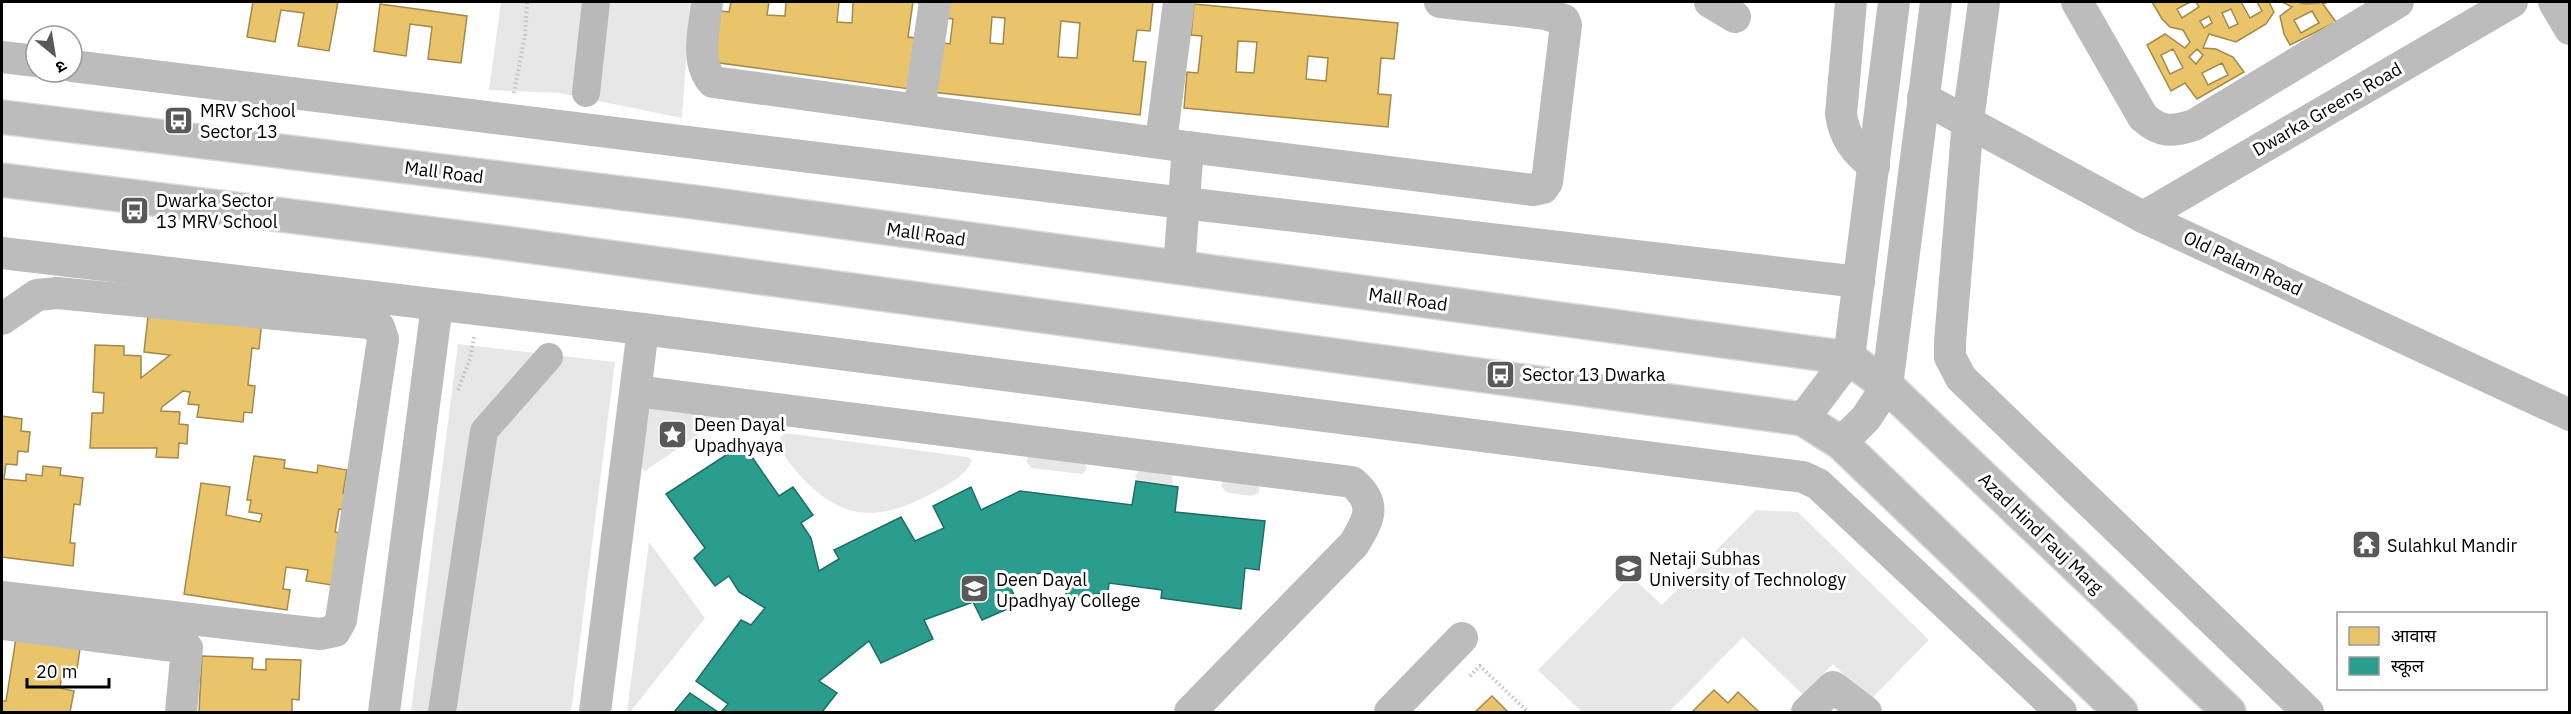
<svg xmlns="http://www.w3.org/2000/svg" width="2571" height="714" font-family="'IBM Plex Sans','Noto Sans Devanagari',sans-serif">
	<rect width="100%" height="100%" fill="#fff"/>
	<g fill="#e7e7e7">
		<path d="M501,2H690L682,118L559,93L489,90Z"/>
		<path d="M458,344L615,362L571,712H411Z"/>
		<path d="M647,404L712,415L717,422L645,471L640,465Z"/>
		<path d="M785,433L968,457L972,460C967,474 951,483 938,490C881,522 843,524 798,473C789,462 779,452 780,437Z"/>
		<path d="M1029,456L1084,462L1087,469L1082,474L1031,468L1026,461Z"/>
		<path d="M1139,471L1171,474L1173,485L1137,480L1135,476Z"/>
		<path d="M1225,478L1259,485V493L1251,496L1226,492L1221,486Z"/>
		<path d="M1756,510L1798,512L1929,640L1870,700L1833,664L1803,695L1743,637L1669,712H1582L1538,670L1631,576L1662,605Z"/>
		<path d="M649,542L705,618L630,712H627Z"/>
	</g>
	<g fill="#e9c46a" stroke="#a3894a" stroke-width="1.5" fill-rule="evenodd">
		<path d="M253,2H338L329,51L298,46L304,13L281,10L275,42L247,37Z"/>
		<path d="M731,2H769L767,15L785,16L786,2H839L837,22L852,23L853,2H929V4L913,2L908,37L924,39L917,90L705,61L713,10L729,12Z"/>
		<path d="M942,2H1153L1150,31L1137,30L1133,61L1146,62L1140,115L932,92L938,42L950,44L953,19L940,17ZM992,17L1005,18L1003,44L990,43ZM1061,21L1080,23L1077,58L1058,57Z"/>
		<path d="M2152,2H2190L2177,9L2182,18L2199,7L2196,2H2241L2250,18L2262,11L2257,2H2298L2305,4L2328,2L2323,4L2336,22L2290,45L2284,34L2280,16L2292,7L2282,2H2269L2274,12L2266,24L2236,42L2209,34L2203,48L2216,49L2233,57L2244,72L2197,99L2185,83L2171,91L2147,45L2165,34L2185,48L2190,42L2183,30L2170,27L2162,19ZM2231,9L2238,24L2229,28L2222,13ZM2312,11L2319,23L2301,33L2294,20ZM2209,16L2212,23L2204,28L2200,21ZM2173,49L2183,68L2170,74L2161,55ZM2197,49L2203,55L2196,64L2189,57ZM2222,63L2228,75L2208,85L2202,73Z"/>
		<path d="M380,4L467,16L461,63L428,59L432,27L410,24L406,56L374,51Z"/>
		<path d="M1194,4L1398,23L1394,59L1381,58L1378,94L1391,95L1388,127L1184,108L1187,72L1198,73L1202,36L1191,35ZM1238,41L1257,42L1254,73L1236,72ZM1308,56L1328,58L1326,81L1306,79Z"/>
		<path d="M149,307L262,319L259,349L252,348L248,385L255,386L252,413L244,412L243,422L197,417L199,405L188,404L190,392L183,391L162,407L161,411L180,412L179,424L188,425L187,444L179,443L178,458L156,457L157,448H90L92,413H103L104,393L93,392L95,345L124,346V355L141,356V378L170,355L144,352Z"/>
		<path d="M2,416L22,419L21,431L30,432L28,452L18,451L17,465L6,464L4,479L26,481V474L42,476L43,466L61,468L60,475L83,478L80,505L74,504L70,543H75L73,566L2,557Z"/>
		<path d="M254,456L285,460L284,468L317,473L318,465L347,470L343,493L352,494L349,511L339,509L335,532L346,534L338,586L306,581L308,570L286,567L283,589L290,590L287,610L184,594L201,483L230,487L226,515L260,522L262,514L249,512L251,500H247Z"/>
		<path d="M17,632L81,642L76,676L62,674L60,688L74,691L70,712H2V701H6Z"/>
		<path d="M202,656L253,658L252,669L266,670V659L301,660L299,700L292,699V712H199Z"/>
		<path d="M1714,690L1728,703L1738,692L1759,712H1692Z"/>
		<path d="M1492,696L1508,712H1475Z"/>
	</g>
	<g fill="#2a9d8f" stroke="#1d6e64" stroke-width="1.5">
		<path d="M743,444L779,496L793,487L813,515L801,523L811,538L819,571L839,559L834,550L901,517L915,541L944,528L933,506L971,487L981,510L1020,491L1132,505L1136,481L1178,487L1175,512L1265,521L1259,570L1245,568L1241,609L1161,598L1162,590L1109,583L1108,592L1066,599V583L1050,584L1047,571L1008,583L1019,604L982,620L973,602L924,620L933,639L881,663L869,641L819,681L837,693L822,712H721L728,704L696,681L741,620L751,625L765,608L739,592L729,576L715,586L694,558L705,548L666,494Z"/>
		<path d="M690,693L718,712H674Z"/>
	</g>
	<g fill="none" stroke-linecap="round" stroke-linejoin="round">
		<g stroke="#b9b9b9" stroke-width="28">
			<path d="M586,93L596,2"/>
			<path d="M442,712L484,431L549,357"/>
		</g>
		<defs>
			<g id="major">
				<path d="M2,117L702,203L1849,358L1887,386L2229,712"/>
				<path d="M2,180L490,241L1803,419L1841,443L2121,712"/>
			</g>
		</defs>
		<use href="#major" stroke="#dbdbdb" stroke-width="36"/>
		<g stroke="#c2c2c2" stroke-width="4" stroke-dasharray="1.5 3" stroke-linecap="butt">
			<path d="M514,93L525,35L527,2"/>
			<path d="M458,390L470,359L474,337"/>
			<path d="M1470,676L1480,666L1528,712"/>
		</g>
		<g stroke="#bcbcbc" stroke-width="32">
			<path d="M707,2C705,27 694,61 713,82L1188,147L1534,190L1543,188L1547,182L1566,25L1564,20L1546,14L1440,2"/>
			<path d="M1710,2L1735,17"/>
			<path d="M1851,2L1841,114C1844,137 1855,151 1874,166"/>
			<path d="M1984,2L1968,120L1950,342V357L1961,378L2308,712"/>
			<path d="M2077,2L2143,117C2161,133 2172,132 2194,125L2398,2"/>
			<path d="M2554,2L2570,29"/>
			<path d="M2,57L36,61"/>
			<path d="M72,66L1184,203L1859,282"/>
			<path d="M1923,98L2143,217L2570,415"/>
			<path d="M919,110L935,2"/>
			<path d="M1161,142L1179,2"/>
			<path d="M2143,217L2512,2"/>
			<path d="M2,253L643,329L1803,477L1818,484L2061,712"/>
			<path d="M1179,268L1188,147"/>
			<path d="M2,319L37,295L57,293L369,323L379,327L383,339L341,620L335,631L320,634L2,597"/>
			<path d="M636,391L1352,482C1378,504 1369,519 1354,544L1190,712"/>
			<path d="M1803,419L1849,358L1894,2"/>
			<path d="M1841,443L1866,418L1887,386L1936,2"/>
			<path d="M2,624L187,648L181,712"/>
			<path d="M384,712L437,305"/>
			<path d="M595,712L643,329"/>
			<path d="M1390,712L1462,638"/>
			<path d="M1807,712L1833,687L1866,712"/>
		</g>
		<use href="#major" stroke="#bcbcbc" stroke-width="33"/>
	</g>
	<defs>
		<symbol id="bus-square" viewBox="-11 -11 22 22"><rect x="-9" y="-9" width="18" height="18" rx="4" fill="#595959" stroke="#fff"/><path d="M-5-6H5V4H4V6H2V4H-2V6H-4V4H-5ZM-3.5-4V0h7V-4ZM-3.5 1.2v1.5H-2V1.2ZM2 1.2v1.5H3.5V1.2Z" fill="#fff"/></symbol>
		<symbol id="sight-square" viewBox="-11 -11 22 22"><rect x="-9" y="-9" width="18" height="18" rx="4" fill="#595959" stroke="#fff"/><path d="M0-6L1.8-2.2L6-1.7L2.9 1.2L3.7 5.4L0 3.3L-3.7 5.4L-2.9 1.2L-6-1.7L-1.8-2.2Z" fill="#fff"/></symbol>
		<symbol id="temple-square" viewBox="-11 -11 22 22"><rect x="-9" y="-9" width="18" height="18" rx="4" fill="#595959" stroke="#fff"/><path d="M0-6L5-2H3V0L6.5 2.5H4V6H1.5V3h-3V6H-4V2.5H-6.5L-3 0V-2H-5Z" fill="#fff"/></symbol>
		<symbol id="university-square" viewBox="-11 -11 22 22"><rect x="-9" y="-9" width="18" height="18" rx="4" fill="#595959" stroke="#fff"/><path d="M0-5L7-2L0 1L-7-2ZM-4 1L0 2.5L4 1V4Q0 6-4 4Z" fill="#fff"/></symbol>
	</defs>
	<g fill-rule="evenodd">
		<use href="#bus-square" x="162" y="104" width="33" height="33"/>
		<use href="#bus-square" x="118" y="194" width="33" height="33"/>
		<use href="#bus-square" x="1484" y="358" width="33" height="33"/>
		<use href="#sight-square" x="656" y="418" width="33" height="33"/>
		<use href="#temple-square" x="2350" y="528" width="33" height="33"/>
		<use href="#university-square" x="1612" y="552" width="33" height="33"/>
		<use href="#university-square" x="958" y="572" width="33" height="33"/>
	</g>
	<g text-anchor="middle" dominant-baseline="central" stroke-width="6" stroke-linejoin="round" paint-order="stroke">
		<g font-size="18" fill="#000" stroke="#fff">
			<text transform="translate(2327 109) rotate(-30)">Dwarka Greens Road</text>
			<text transform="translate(444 172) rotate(7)">Mall Road</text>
			<text transform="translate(926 234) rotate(8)">Mall Road</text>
			<text transform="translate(2243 263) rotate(25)">Old Palam Road</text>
			<text transform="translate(1408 299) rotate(8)">Mall Road</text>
			<text transform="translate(2041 533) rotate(44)">Azad Hind Fauj Marg</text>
		</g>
		<g font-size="18" fill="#000" stroke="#fff" text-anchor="start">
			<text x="200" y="110">MRV School<tspan x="200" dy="21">Sector 13</tspan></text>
			<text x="156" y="200">Dwarka Sector<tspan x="156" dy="21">13 MRV School</tspan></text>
			<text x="1522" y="374">Sector 13 Dwarka</text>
			<text x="694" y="424">Deen Dayal<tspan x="694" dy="21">Upadhyaya</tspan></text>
			<text x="2387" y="545">Sulahkul Mandir</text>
			<text x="1649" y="558">Netaji Subhas<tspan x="1649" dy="21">University of Technology</tspan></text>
			<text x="996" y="579">Deen Dayal<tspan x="996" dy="21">Upadhyay College</tspan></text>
		</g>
	</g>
	<rect width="2571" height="714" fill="none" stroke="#000000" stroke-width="6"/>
	<rect x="2337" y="612" width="210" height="78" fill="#ffffff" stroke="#999999" stroke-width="1.5"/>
	<rect x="2349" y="627" width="30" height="18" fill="#e9c46a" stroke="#999999" stroke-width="1.5"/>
	<text x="2391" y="642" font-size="18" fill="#000000">आवास</text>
	<rect x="2349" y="657" width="30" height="18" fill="#2a9d8f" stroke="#999999" stroke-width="1.5"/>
	<text x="2391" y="672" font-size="18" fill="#000000">स्कूल</text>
	<g transform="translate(54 54) rotate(150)"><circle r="28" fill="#ffffff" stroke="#999999" stroke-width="1.5"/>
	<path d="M0-4.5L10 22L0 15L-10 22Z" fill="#595959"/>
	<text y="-9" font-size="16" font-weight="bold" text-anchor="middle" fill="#000000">उ</text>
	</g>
	<path d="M27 678v9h82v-9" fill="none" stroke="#000000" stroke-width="3"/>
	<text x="36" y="678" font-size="18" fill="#000000" stroke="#ffffff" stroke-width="4.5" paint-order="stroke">20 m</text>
</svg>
